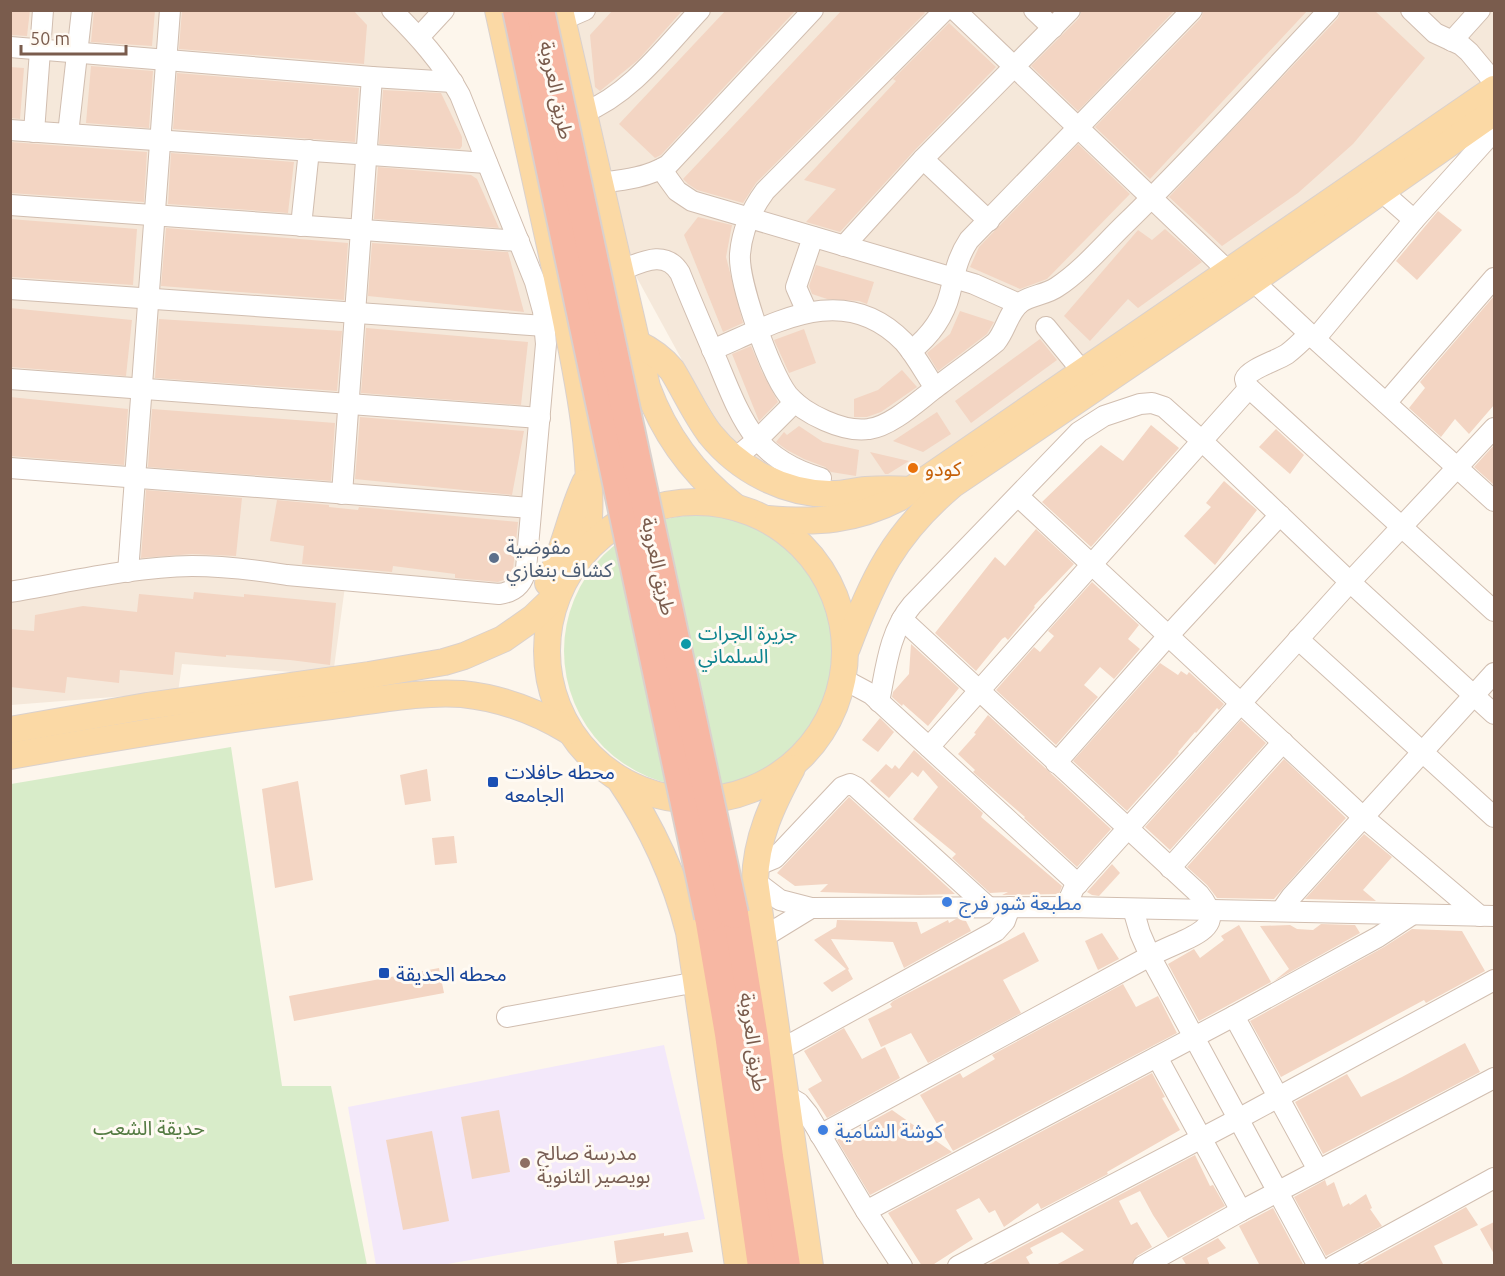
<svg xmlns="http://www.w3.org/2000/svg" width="1505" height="1276" font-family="Ubuntu,'Noto Sans Arabic',sans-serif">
	<rect width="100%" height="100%" fill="#fdf6ec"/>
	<g fill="#f5e8da">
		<path d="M11,11H444L417,43L447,81L488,161L543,334L520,585L346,579L333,675L182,664L178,692L11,705V593L130,570L139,477L11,466Z"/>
		<path d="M559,11H1494V80L939,474L837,489L758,465L725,433L694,382L608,225Z"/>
	</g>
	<path fill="#f3e8fa" d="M664,1045L705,1219L442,1265H376L348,1107Z"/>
	<g fill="#d8ecc9">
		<circle cx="700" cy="651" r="136"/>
		<path d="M231,747L282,1086H331L367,1265H11V784Z"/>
	</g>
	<g fill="#f3d5c3">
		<path d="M10,10H30L27,36L10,35Z"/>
		<path d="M94,10H155L152,46L91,42Z"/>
		<path d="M182,10H353L367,25L364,64L179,49Z"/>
		<path d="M613,10H683L638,60L600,91L595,87L590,35Z"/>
		<path d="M726,10H796L661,155L655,158L619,124Z"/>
		<path d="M842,10H923L925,13L756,183L743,203L697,190L688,184L683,179Z"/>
		<path d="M1082,10H1175L1078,111L1031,66L1079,18Z"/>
		<path d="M1204,10H1308L1150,179L1095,127L1201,18Z"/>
		<path d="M1341,10H1374L1425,58L1353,144L1298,193L1222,246L1169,197L1338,18Z"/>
		<path d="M949,23L996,67L914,151L840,232L806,222L836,189L804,180L896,81L893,79Z"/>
		<path d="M91,66L153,71L149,128L86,123Z"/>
		<path d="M10,67L24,68L20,119L10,118Z"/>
		<path d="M177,73L359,88L355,142L173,129Z"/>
		<path d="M383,90L441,93L462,137V146L460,149L379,144Z"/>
		<path d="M10,142L147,152L144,202L10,193Z"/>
		<path d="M1078,144L1130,194L1047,279L1020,289L970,267L979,247Z"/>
		<path d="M171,153L294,162L288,213L168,204Z"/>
		<path d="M378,167L471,175L477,179L499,228L374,219Z"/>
		<path d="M1438,211L1462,230L1417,280L1396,261Z"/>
		<path d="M698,217L732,225L726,257L743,323L723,332L684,235Z"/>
		<path d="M10,219L137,229L133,285L10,277Z"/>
		<path d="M166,228L348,243L344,300L161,286Z"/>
		<path d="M1165,229L1202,262L1138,308L1128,299L1090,341L1064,316L1138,230L1152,240Z"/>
		<path d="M372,243L508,252L524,312L368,296Z"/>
		<path d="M816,265L874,282L867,304L859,301L827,299L812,294L809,286Z"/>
		<path d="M1494,296V405L1469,434L1455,419L1441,437L1409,408L1425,388L1420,382Z"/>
		<path d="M10,308L132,320L126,376L10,367Z"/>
		<path d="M960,311L994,322L987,334L938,371L927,353L950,334Z"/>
		<path d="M159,319L342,331L337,391L155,378Z"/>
		<path d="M366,328L528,342L521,405L361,393Z"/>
		<path d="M804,329L816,363L789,373L774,340Z"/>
		<path d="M1040,339L1057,360L971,423L955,401Z"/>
		<path d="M751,346L762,372L778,402L759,421L732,354Z"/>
		<path d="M902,370L917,387L881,412L867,417H854V399L878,390Z"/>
		<path d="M10,397L128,409L124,465L10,456Z"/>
		<path d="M152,409L335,423L331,481L148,467Z"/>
		<path d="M937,412L951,434L923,452L893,441Z"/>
		<path d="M360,417L524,431L512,495L355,479Z"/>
		<path d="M1151,425L1179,448L1091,547L1042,502L1101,445L1123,461Z"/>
		<path d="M799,426L823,442L859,450L856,476L831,472L825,467L804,459L787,450L776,442L784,432L787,435Z"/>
		<path d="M1276,429L1304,455L1290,474L1259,447Z"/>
		<path d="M1494,445V485L1474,467Z"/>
		<path d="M870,452L909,461L888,474H885Z"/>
		<path d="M1224,481L1257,510L1215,565L1184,536L1211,507L1206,503Z"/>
		<path d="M146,490L242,498L236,556L192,554L141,558Z"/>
		<path d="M277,500L329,505V507L358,510L359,507L518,522L513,570L509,578L498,582L455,578V574L393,566L392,572L302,564L304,546L270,541Z"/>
		<path d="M1036,529L1074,564L1034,606L1035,607L1033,610L1008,640L1005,637L1002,639L976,671L935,633L995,557L1005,566Z"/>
		<path d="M1092,582L1139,625L1128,639L1140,649L1114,679L1100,667L1084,685L1098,697L1056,745L996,690L1034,647L1040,652L1054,636L1048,631Z"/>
		<path d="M194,592L244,597V594L336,603L330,665L290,660L226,655V657L175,652L173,675L120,670L119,683L67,677L65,693L10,687V629L34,631L35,615L83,606L137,612L139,594L193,599Z"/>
		<path d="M911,644L959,688L928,726L903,704L902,706L892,697L893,692L909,674Z"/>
		<path d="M1160,663L1178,675L1181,671L1187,675L1189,672L1224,704L1219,710L1217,708L1196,733L1195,732L1178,752L1179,753L1127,811L1073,761Z"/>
		<path d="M988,715L1111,829L1077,867L1024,818L1025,817L973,772L975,770L958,754L976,734L974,733Z"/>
		<path d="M880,718L894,732L878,752L862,740Z"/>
		<path d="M1241,720L1266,743L1170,850L1145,827Z"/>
		<path d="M914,750L983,813L981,817L1062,886L1059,894L1002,895L1008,892L990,893L952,858L956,854L913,819L938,787L923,770L918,777L912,772L889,798L870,781L886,764L892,769L895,765L899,769Z"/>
		<path d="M1284,759L1346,818L1274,899L1217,898L1207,885L1187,867Z"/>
		<path d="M427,769L431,801L405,805L400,775Z"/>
		<path d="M298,781L313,880L275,888L262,789Z"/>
		<path d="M849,797L955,894L919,895L820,892L828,884L795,886L777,873Z"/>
		<path d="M1364,834L1392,857L1363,890L1376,901L1305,899Z"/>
		<path d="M454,836L457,863L435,865L432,838Z"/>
		<path d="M1112,864L1120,873L1099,896L1092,895L1087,892Z"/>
		<path d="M956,919H965L971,931L904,968L893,942L831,939L849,969L848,970L853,979L832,992L823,983L846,969L814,940L836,927L837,920L917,922L921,934L948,920L949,923Z"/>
		<path d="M1321,924L1355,925L1360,933L1274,981L1289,969L1260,926L1290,925L1297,929L1313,930Z"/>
		<path d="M1239,925L1271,982L1199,1021L1168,964L1194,949L1200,958L1224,940L1221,936Z"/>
		<path d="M1412,929L1462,931L1485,971L1426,1003L1424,1000L1281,1077L1250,1021L1384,947Z"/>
		<path d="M1024,932L1039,961L1003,980L1021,1013L928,1063L911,1033L881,1047L868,1019L892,1007L890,1004L893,1001Z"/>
		<path d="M1102,933L1119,959L1098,970L1085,941Z"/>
		<path d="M439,968L444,993L294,1021L289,996Z"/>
		<path d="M1123,984L1136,1007L1158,996L1177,1033L953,1151L920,1095L960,1073L963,1078L995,1059L992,1055Z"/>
		<path d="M844,1028L862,1059L885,1047L900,1078L827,1118L808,1089L822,1081L804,1051Z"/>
		<path d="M1465,1043L1480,1072L1323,1154L1295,1102L1347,1074L1361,1097L1402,1077Z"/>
		<path d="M1152,1073L1165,1097L1162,1098L1180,1130L1107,1172L1108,1174L1041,1209L1038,1203L1004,1227L995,1210L989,1213L979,1198L956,1210L973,1239L931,1266H922L888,1213Z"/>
		<path d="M499,1110L510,1172L472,1179L461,1117Z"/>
		<path d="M892,1110L952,1152L870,1195L837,1140Z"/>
		<path d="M432,1131L449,1221L403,1230L386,1140Z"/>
		<path d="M1195,1155L1210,1186L1213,1185L1225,1206L1168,1238L1153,1215L1140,1191L1119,1201L1131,1225L1137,1222L1152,1247L1137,1256L1131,1266H1054L1084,1250L1062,1232L1030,1248L1033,1253L1026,1257L1031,1266H985Z"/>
		<path d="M1325,1180L1327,1186L1334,1182L1343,1207L1349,1203L1350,1205L1366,1194L1372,1208L1370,1209L1382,1226L1326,1256L1294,1197Z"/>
		<path d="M1466,1207L1478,1225L1434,1246L1444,1266H1359Z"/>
		<path d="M1273,1208L1304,1266H1260L1239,1226Z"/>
		<path d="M1494,1222V1254L1480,1229Z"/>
		<path d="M688,1232L693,1252L617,1264L614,1241L664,1233V1236Z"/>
		<path d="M1218,1238L1226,1248L1207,1258L1210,1266H1187L1182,1258Z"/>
	</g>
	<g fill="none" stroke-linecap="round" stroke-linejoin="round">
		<defs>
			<g id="minor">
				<path d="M945,10L765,191C751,210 742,230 740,254C738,282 770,372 788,395C804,414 844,433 869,429C892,426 919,400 938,386C957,371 978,357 996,342C1006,330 1008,313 1020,303C1030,295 1046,295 1057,287C1083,270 1105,243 1127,222C1197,154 1262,81 1329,10"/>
				<path d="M955,10L1228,271"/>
				<path d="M1034,10L1053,28"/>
				<path d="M1411,10L1435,33L1461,45L1469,52L1494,82"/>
				<path d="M562,20L585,10"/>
				<path d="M419,37L444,10"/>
				<path d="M1452,41L1480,10"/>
				<path d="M10,47L372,77L453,82"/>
				<path d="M583,113C631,94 665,47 700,10"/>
				<path d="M10,130L487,163"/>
				<path d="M34,132L43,10"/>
				<path d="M68,134L82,10"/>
				<path d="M923,159L989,221"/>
				<path d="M661,169L677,191L692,201L974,284L1019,304"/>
				<path d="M599,183C624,180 646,178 668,165L813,10"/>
				<path d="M1381,191L1414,220"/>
				<path d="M10,205L519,241"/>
				<path d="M301,226L309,150"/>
				<path d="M844,246L923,159L1070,10"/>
				<path d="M619,271C640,263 665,248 680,273C692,303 705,333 718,363C742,421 755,459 821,478"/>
				<path d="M1253,281L1315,339L1494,501"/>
				<path d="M10,289L545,326"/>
				<path d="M807,312L796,287L813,237"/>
				<path d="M1046,327L1082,371"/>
				<path d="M1309,334C1302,341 1295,348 1287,354C1276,361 1249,369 1245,379L1247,386L1494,611"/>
				<path d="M1315,339L1414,220L1494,131"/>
				<path d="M712,350C776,323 844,280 904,342C916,356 925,373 935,388"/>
				<path d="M911,351C930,336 944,317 950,293C955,273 957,258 969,240L1192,10"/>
				<path d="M10,379L540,418"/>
				<path d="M1386,403L1494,278"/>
				<path d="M734,459L757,440L795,402"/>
				<path d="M10,468L531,508"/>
				<path d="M342,494L372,77"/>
				<path d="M1018,496L1362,816L1480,916"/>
				<path d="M128,572L170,10"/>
				<path d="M10,592C70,582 131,567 192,566C224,566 256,570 287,575L499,594C514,592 523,584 526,569L546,344L543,311L535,282L460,95C442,62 418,36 392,10"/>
				<path d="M1298,639L1494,817"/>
				<path d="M843,679L871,694L1078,884"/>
				<path d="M879,702C886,668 889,632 912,605L1079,432L1104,416L1140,404L1152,403L1164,407L1202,441L1350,582L1494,714"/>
				<path d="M929,747L1249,388"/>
				<path d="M1056,763L1168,636L1280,515"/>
				<path d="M756,866L775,858L842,787L850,784L856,787L988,907"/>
				<path d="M1170,868L1283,742"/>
				<path d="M755,881L780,900L811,908L1069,907L1494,916"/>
				<path d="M1069,907L1070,897L1074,888L1350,582L1494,428"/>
				<path d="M1133,909L1140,933L1150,956L1318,1266"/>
				<path d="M1281,911L1291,897L1494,673"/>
				<path d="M762,938L811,908"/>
				<path d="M1234,1016L1318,1170"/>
				<path d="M507,1017L697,982"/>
				<path d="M780,1050L996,931L1005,921L1010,907"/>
				<path d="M1157,1057L1241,1211"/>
				<path d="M787,1096L799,1103L808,1114L866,1211L902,1266"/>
				<path d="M820,1135L1150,956C1162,950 1174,945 1185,940C1211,928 1219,918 1199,894L902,619"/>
				<path d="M866,1211L1234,1016L1378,937L1410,916"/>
				<path d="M958,1266L1238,1119L1494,980"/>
				<path d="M1143,1266L1241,1211L1494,1078"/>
				<path d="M1333,1266L1494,1178"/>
			</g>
			<g id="major">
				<path d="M498,10C518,98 537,186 556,273C575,364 597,456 587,549"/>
				<path d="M560,10L647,387C665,436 693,474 734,506"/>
				<path d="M636,343C651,350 662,358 672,370C685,391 695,414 710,434C739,470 783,493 829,494C842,495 853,491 866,490C881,489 896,489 912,490"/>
				<circle cx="696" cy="651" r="149"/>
				<path d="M768,519C818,523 854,521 899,498L1494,89"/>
				<path d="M548,583C564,551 570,515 585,483"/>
				<path d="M847,648C874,577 893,535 952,485L1253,281L1494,112"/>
				<path d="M10,730L147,706L369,675L444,662L464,656L503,639L533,618L556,596"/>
				<path d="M10,756C117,737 223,719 331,706C374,701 419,691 462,694C501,698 536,711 569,731"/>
				<path d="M792,768C772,805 756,838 755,881L810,1266"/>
				<path d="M620,780C652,827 675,877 689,932L738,1266"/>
			</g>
			<g id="highway">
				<path d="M734,914L754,1038L769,1157L786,1266"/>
				<path d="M709,917L729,1034L762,1266"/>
			</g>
		</defs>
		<use href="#minor" stroke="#d1beb0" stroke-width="22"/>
		<use href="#major" stroke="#dad1cd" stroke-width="28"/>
		<use href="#highway" stroke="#dad1cd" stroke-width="32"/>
		<use href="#minor" stroke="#fff" stroke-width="20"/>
		<use href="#major" stroke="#fbd9a5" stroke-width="26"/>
		<use href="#highway" stroke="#f7b7a3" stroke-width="28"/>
		<defs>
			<g id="highway-bridge">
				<path d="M517,10L709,917"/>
				<path d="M540,10L734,914"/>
			</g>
		</defs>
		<use href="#highway-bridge" stroke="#dad1cd" stroke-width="32" stroke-linecap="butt"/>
		<use href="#highway-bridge" stroke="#f7b7a3" stroke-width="28"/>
	</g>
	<circle fill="#e8710a" stroke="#fffaf3" stroke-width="2" cx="913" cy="468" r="6"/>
	<circle fill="#5c6f8a" stroke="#fffaf3" stroke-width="2" cx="494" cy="558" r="6"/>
	<circle fill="#0f9aa8" stroke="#fffaf3" stroke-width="2" cx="686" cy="644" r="6"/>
	<g fill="#1a4fb4" stroke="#fffaf3" stroke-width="2">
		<rect x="487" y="776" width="12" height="12" rx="3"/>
		<rect x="378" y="967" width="12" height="12" rx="3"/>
	</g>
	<g fill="#3f7fe0" stroke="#fffaf3" stroke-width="2">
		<circle cx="947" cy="902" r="6"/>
		<circle cx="823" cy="1130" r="6"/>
	</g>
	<circle fill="#8d6e63" stroke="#fffaf3" stroke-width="2" cx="525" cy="1163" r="6"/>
	<g text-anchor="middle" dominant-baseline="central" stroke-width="6" stroke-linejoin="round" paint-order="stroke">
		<g font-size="20" fill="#7a5c4d" stroke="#fffaf3">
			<text transform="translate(557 90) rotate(78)">طريق العروبة</text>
			<text transform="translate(659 566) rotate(78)">طريق العروبة</text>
			<text transform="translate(754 1042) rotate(82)">طريق العروبة</text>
		</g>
		<g font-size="20" fill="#c56008" stroke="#fffaf3" text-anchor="start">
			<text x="925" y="468">كودو</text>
		</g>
		<g font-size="20" fill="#4e5e75" stroke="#fffaf3" text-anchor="start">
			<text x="506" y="546">مفوضية<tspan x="506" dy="23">كشاف بنغازي</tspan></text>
		</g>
		<g font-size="20" fill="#0d838f" stroke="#fffaf3" text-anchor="start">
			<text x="698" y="632">جزيرة الجرات<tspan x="698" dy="23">السلماني</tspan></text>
		</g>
		<g font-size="20" fill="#164399" stroke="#fffaf3" text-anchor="start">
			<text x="505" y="771">محطه حافلات<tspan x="505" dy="23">الجامعه</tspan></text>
			<text x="396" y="973">محطه الحديقة</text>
		</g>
		<g font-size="20" fill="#366cbe" stroke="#fffaf3" text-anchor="start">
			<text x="959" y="902">مطبعة شور فرج</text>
			<text x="835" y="1130">كوشة الشامية</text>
		</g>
		<g font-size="20" fill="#537a41" stroke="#fffaf3">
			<text x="149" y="1127">حديقة الشعب</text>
		</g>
		<g font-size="20" fill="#785e54" stroke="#fffaf3" text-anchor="start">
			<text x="537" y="1152">مدرسة صالح<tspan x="537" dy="23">بويصير الثانوية</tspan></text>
		</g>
	</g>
	<rect width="1505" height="1276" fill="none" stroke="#7a5c4d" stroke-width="24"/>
	<path d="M21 45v9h105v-9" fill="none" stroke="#7a5c4d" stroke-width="3"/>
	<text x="30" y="45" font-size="18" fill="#7a5c4d" stroke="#fffaf3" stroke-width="4.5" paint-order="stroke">50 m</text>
</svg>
